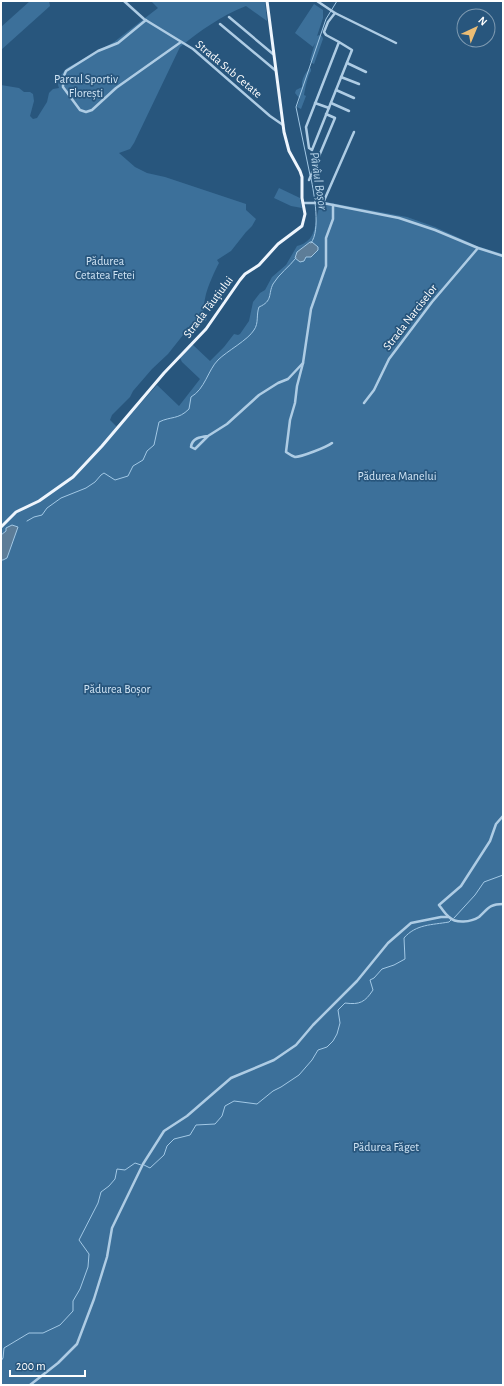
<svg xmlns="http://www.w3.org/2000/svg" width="504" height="1386" font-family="'Alegreya Sans',sans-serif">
	<rect width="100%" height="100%" fill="#28567d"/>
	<g fill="#3c709a">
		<path d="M30,1H49L50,6L1,50V27Z"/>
		<path d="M151,1H265L267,21L246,6C222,15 200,31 180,47L134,143L130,149L119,153L135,167L147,173L165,177L246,204V210L256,219L252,226L246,232L231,251L217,260L219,263C215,270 208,286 206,294C204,301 204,309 202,316L207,318L206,321L199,319L187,330L168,354L152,369L133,391L130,397L112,415L110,420L118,428L157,385L179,406L200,379L182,362L180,358L192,344L210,361L224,347L234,334L238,335L240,334L249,321L253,302L260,293L265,290L272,277L286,265L297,246C317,241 314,225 319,208H324L326,202L407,217L435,227L477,246L503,254V1385H1V85L19,88L24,92H30L33,94L34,101L30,116L33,119L37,118L47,102L49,93L53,89L59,88L58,85L60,76L67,68L114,42L158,8Z"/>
		<path d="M314,4L323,10V18L317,36L319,35L322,36L323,39L314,64L312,63L310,60L315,43L313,47L295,33Z"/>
		<path d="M311,68V71C308,75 305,89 304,95L306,96L301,109L297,107L300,99L295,93L296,90L302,87C301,81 305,71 311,68Z"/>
		<path d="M279,188L300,198L302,208L291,206L274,198Z"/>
	</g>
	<g fill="#5d7d98" stroke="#a2c8e5">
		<path d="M310,242H312L318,247V250L311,257H306L304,261L300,262L295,258L297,252Z"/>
		<path d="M12,525L18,527L7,558L3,560H1V535L6,531V528Z"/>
	</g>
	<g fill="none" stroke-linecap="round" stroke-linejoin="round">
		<g stroke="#a2c8e5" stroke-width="1">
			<path d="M310,175L296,107L326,19L337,1"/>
			<path d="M311,178C314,194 321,230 311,243"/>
			<path d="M27,521L34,517L42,515L47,508L61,498L86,488L95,482L101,475L104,473L115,480L128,476L133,466L143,460L147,451L154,445L159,422C171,416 178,420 189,409L191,397C205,389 208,370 218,360C227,351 248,340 254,330C259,323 256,315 259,307C273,301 268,294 273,284C279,274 289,267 296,258"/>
			<path d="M454,918L475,895L484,882L503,875"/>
			<path d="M144,1165L150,1168L164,1155L167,1146L174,1139L190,1135L196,1125L215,1124L222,1116L225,1106L234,1101L257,1104L273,1091L281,1087L299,1075L312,1060L318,1050L327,1047L333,1041L337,1034L340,1023L338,1010L345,1003C360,1005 365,1002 373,990L370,980L374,978L382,969L394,965L405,959L404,938C416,924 432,925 449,922L451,920"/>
			<path d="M1,1361L3,1358L4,1348L29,1333H43L60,1325L73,1311V1301L80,1289L88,1267L89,1254L79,1240L98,1203L101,1192L109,1186L115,1179L117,1169L125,1170L135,1163L141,1165"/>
		</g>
		<g stroke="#aecce4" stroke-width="2.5">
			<path d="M124,1L144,19L193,49L270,116L283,125"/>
			<path d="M317,1L335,13L396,43"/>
			<path d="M335,13L328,22L324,32L326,35L339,42L306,127L309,148L312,150L352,50L339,42"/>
			<path d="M229,17L273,54"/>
			<path d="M146,20L118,43L98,51L66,71L63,78V87L80,110L86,112L92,110L116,88L181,42"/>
			<path d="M220,24L275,70"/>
			<path d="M347,63L366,72"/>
			<path d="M341,77L359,84"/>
			<path d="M336,90L354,98"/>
			<path d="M315,103L329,108"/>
			<path d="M331,103L349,111"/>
			<path d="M309,180L335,118L326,114"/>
			<path d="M303,203H323L399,218L435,230L478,248L503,256"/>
			<path d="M323,203L354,132"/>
			<path d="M364,403L374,390L389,359L432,302L478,248"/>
			<path d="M208,436C200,437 192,438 191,447L195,449L208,436L227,424L259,395L278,383L288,379L303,363"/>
			<path d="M332,443C327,447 301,457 295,457C291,456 289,454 286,452L290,420L295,403L297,386L303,363L311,309L326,266V238L333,219V205"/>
			<path d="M503,816L496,824L490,841L461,886L439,905C442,909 445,914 449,917C456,924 471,922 479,917C488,909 489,904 503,904"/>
			<path d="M30,1385L58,1363L77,1344L94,1299L107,1257L112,1228L143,1164L164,1131L187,1116L231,1078L274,1060L296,1045L313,1025L357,981L388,943L411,923L441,917H448"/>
		</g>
		<path stroke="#eef5fd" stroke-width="3" d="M1,527L16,512L39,501L73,477L102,446L164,373L206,329L240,280L245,274L259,265L278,244L302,226L305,214L302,198V177L300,171L289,151L284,132L267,1"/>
	</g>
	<g text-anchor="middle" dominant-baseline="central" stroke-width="3.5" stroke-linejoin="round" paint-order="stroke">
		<g font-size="12" fill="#fff" stroke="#28567d">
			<text transform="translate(229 69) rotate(40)">Strada Sub Cetate</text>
			<text transform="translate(208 307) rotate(-53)">Strada Tăuțiului</text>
			<text transform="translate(410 317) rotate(-52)">Strada Narciselor</text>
		</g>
		<g font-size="12" fill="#d0e4f4" stroke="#28567d">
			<text x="86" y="79">Parcul Sportiv<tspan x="86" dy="14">Florești</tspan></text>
			<text x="105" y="261">Pădurea<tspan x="105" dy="14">Cetatea Fetei</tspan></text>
			<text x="397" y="476">Pădurea Manelui</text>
			<text x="117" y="689">Pădurea Boșor</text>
			<text x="386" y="1147">Pădurea Făget</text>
		</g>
		<g font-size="13" font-style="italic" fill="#b9d6ec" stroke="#28567d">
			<text transform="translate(318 181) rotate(81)">Pârâul Boșor</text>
		</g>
	</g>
	<rect width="504" height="1386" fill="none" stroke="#ffffff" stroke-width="4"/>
	<g transform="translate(476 28) rotate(44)"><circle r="19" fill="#28567d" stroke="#7e9ab1"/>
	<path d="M0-3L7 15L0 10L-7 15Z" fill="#ecbd74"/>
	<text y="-6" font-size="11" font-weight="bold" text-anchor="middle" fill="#ffffff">N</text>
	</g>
	<path d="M10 1370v6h75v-6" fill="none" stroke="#ffffff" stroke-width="2"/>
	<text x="16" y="1370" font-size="12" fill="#ffffff" stroke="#28567d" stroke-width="3" paint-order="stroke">200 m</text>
</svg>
